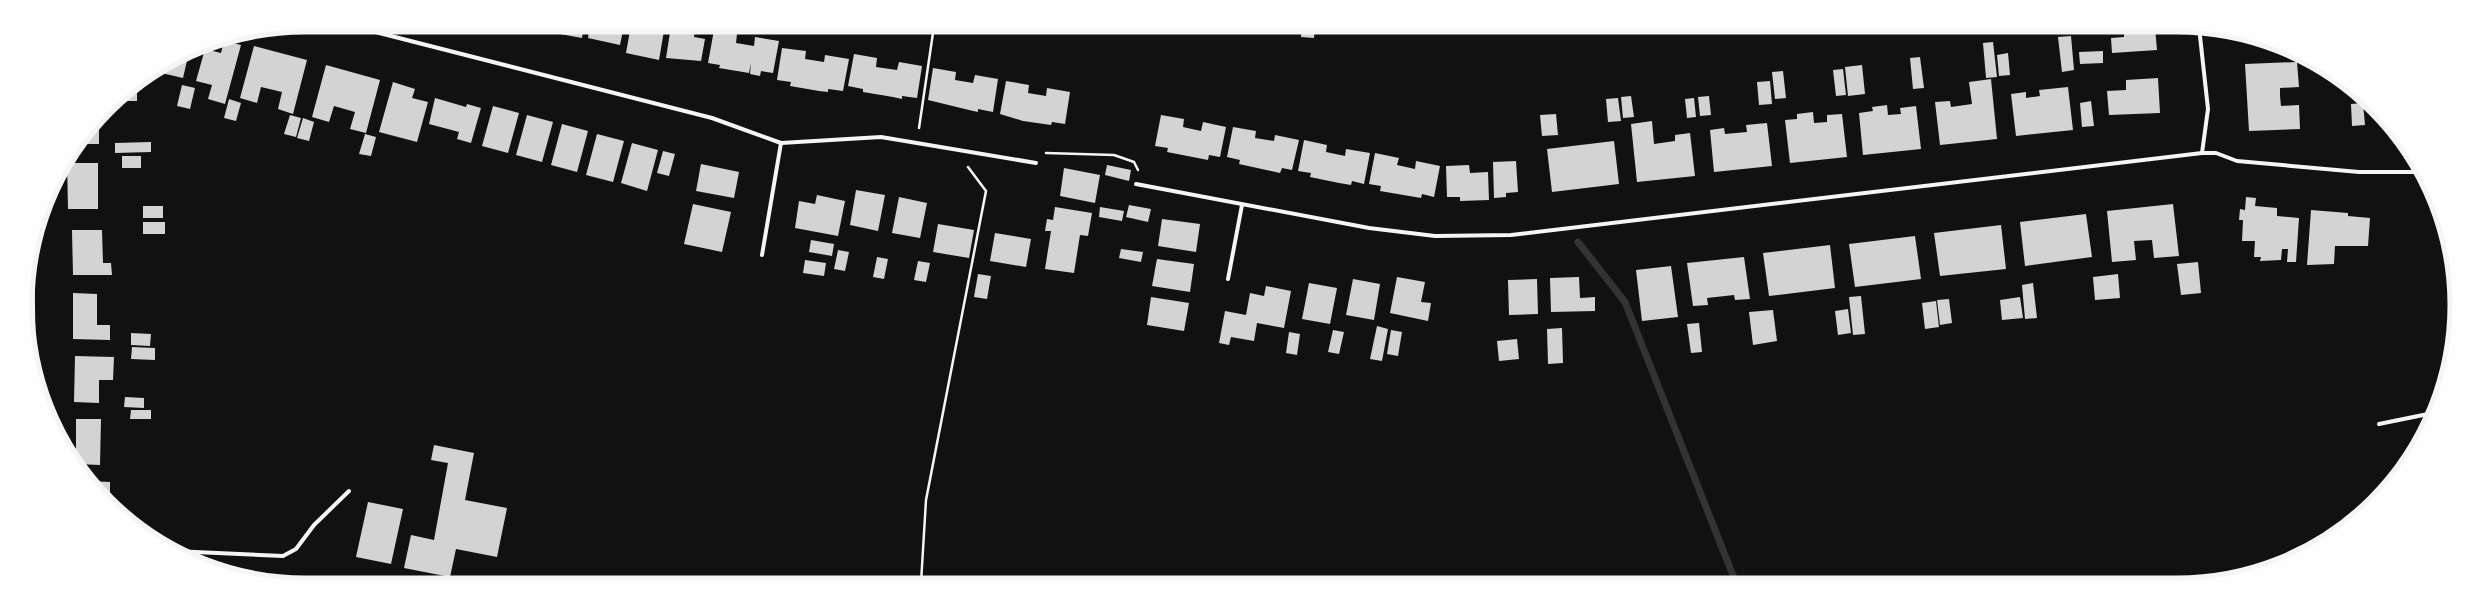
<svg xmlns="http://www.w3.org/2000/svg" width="2482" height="610" font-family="'Public Sans',sans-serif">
	<rect width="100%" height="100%" fill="#111"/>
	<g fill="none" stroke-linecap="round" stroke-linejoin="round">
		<path stroke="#333" stroke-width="7" d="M1578,242L1625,302L1736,583"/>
	</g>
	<g fill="#d3d3d3">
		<path d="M523,25H544L543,30Z"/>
		<path d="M550,25H584L582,38L549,32Z"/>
		<path d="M590,25H624L620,45L588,38Z"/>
		<path d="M631,25H665L659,60L626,53Z"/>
		<path d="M671,26L695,30L694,37L705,39L701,61L666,58Z"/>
		<path d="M1302,26H1315L1314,38L1301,37Z"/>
		<path d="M2124,27H2155L2157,50L2112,53L2111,38L2124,37Z"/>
		<path d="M714,30L737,34L736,43L754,46L755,37L779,41L773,73L761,71L760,76L750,74L751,63L749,73L719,68L720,65L708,63Z"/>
		<path d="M2241,34L2267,40L2242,41Z"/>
		<path d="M2071,36L2074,70L2062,72L2058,37Z"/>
		<path d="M224,41L241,45L225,104L208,99L212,85L196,81L205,49L221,53Z"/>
		<path d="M1993,42L1997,77L1986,78L1983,43Z"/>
		<path d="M254,46L307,60L293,114L278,109L282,92L261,87L257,103L240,98Z"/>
		<path d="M782,48L806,51L805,59L824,62L825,55L849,59L843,91L828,89V92L819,91L790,86L791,82L777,80Z"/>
		<path d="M2103,51V63L2080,64L2079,52Z"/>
		<path d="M189,52L183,78L157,72L178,59Z"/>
		<path d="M2008,53L2010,75L1999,76L1997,55Z"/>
		<path d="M854,54L877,58L876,67L897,70L899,62L922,66L917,98L902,96V99L893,97L863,92V89L848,86Z"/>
		<path d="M1920,57L1924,88L1913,89L1910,58Z"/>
		<path d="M2297,62L2299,87L2280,88V96L2281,106L2299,105L2300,129L2249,131L2245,64Z"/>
		<path d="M326,65L380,80L366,133L350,129L355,112L334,106L329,122L312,117Z"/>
		<path d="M1862,65L1865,94L1848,96L1845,67Z"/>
		<path d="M933,68L956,72L955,80L973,83L975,75L998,79L993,112L978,109V112L969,110L928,100Z"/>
		<path d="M1843,69L1846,95L1836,96L1833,70Z"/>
		<path d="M1783,71L1786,98L1775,99L1772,72Z"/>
		<path d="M2158,78L2160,113L2109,115L2107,91L2126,90V80Z"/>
		<path d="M1991,79L1997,139L1940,145L1935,102L1950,101L1951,107L1972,104L1969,82Z"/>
		<path d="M1006,81L1029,85L1028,93L1046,96L1047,88L1070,92L1065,124L1052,122L1051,125L1023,121L1000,114Z"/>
		<path d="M1770,81L1772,104L1759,105L1757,82Z"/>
		<path d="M393,82L415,89L412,98L428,102L417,142L379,132Z"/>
		<path d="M182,85L195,88L190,109L177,106Z"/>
		<path d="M2068,87L2073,130L2016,136L2011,94L2026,92V98L2040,96L2039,90Z"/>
		<path d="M129,89H137V101H117L120,95Z"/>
		<path d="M1631,96L1634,117L1623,118L1621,97Z"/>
		<path d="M1709,96L1711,115L1700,116L1698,97Z"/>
		<path d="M435,98L466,107L467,104L481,108L471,143L457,139L459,132L429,124Z"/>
		<path d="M1618,98L1621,121L1608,122L1606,99Z"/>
		<path d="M1694,98L1696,117L1687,118L1685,99Z"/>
		<path d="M229,99L241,103L236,121L224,118Z"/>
		<path d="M2091,101L2094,126L2082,127L2080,103Z"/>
		<path d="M2363,103L2365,125L2352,126L2351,104Z"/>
		<path d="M1887,105L1888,115L1901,114L1900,108L1916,106L1921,149L1863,155L1859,113L1873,111L1872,107Z"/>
		<path d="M493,106L519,113L508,153L482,146Z"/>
		<path d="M1813,112L1814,123L1827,122V115L1842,114L1847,157L1790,163L1785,120L1797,119V114Z"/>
		<path d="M1556,114L1558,135L1542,136L1540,115Z"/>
		<path d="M290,115L301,118L296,137L284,134Z"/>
		<path d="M527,115L553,122L542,162L516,155Z"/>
		<path d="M1161,115L1184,119L1183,127L1201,131L1203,122L1226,127L1220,157L1209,155L1208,160L1167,152L1168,148L1155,146Z"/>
		<path d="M99,118V144H77L83,134Z"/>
		<path d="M303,118L314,122L309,141L297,138Z"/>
		<path d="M1652,121L1654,144L1675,141V135L1690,133L1695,176L1637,182L1631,124Z"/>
		<path d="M1767,123L1772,166L1714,172L1710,130L1724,128L1725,134L1747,132L1746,125Z"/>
		<path d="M562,124L588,131L577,172L551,165Z"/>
		<path d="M1233,127L1256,131L1255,138L1274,141L1275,135L1299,140L1292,170L1282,168L1280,173L1239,164L1240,160L1227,157Z"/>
		<path d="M365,134L376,137L371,156L359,154Z"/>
		<path d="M597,134L624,141L613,182L586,175Z"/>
		<path d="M1304,140L1327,145L1326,152L1345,156L1346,149L1370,153L1364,184L1352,181L1351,185L1339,183L1310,177L1311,173L1298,171Z"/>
		<path d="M1614,141L1619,184L1552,192L1547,149Z"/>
		<path d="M151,142V152L115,153V143Z"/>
		<path d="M632,143L658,150L647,191L621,183Z"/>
		<path d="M663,151L675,154L669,176L657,173Z"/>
		<path d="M1375,153L1399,158L1397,165L1415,169L1416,161L1440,166L1434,197L1422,194L1421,198L1380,191L1381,186L1369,184Z"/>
		<rect x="122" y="156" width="19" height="12"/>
		<path d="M1516,161L1518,192L1506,193V197L1494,198L1493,162Z"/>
		<path d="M67,163H98V209H68Z"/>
		<path d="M701,164L739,172L734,198L696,191Z"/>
		<path d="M1107,165L1131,170L1129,181L1105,175Z"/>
		<path d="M1469,165L1470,173L1488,172L1489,200L1460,201V197H1447L1446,166Z"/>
		<path d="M1064,168L1100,175L1095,203L1060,196Z"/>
		<path d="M856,190L885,195L878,231L850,225Z"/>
		<path d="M817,195L845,201L838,236L795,228L799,201L815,204Z"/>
		<path d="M899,197L927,203L920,238L892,233Z"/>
		<path d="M2246,197L2256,198L2255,206L2277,208V216L2299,218L2296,262H2287L2288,249H2282L2281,260L2260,261L2261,257H2254L2255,241H2242L2243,220H2239L2240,209L2245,210Z"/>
		<path d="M693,204L731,212L722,252L684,244Z"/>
		<path d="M2173,204L2179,256L2154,258L2152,240L2134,241L2136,260L2112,262L2107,211Z"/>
		<path d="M1129,205L1151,209L1148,222L1126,217Z"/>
		<rect x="143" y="206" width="20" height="12"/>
		<path d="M1055,207L1092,213L1088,236L1080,235L1074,273L1045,269L1051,231H1045L1047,219L1053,220Z"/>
		<path d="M1100,207L1124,211L1122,221L1099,217Z"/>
		<path d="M2311,210L2348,213V216L2370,218L2368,246H2335L2334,264L2307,265Z"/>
		<path d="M2086,214L2092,257L2025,266L2020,222Z"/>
		<path d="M1162,219L1200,224L1196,252L1158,246Z"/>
		<rect x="143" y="222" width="22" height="12"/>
		<path d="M938,224L974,230L969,258L933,252Z"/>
		<path d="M2001,225L2006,269L1940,276L1934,233Z"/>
		<path d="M72,230H102L103,263H111L112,275H73Z"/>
		<path d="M995,233L1031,239L1026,267L990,261Z"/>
		<path d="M1915,236L1921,279L1855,287L1849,244Z"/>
		<path d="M811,240L834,244L832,256L809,252Z"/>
		<path d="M1830,245L1835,288L1769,296L1763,253Z"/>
		<path d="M1121,249L1143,252L1141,262L1119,258Z"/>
		<path d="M838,250L849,252L845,271L834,269Z"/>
		<path d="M877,257L888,259L884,279L873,277Z"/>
		<path d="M1744,257L1750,299L1735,300L1734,295L1707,298L1708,305L1693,306L1687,263Z"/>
		<path d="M1157,259L1194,264L1190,292L1152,286Z"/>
		<path d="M805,260L826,263L824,276L803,273Z"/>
		<path d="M918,261L930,263L926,282L914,280Z"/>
		<path d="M2198,262L2201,293L2181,295L2177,264Z"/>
		<path d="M1671,266L1678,317L1642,321L1636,270Z"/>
		<path d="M978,274L991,276L987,299L974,297Z"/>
		<path d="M2118,274L2120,298L2095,300L2093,277Z"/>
		<path d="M1397,277L1425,282L1421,302L1431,303L1428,321L1390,313Z"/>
		<path d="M1579,277L1580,298L1595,297V311L1551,312L1550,278Z"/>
		<path d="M1353,279L1380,284L1374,320L1346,315Z"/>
		<path d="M1537,279L1538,314L1509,315L1508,280Z"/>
		<path d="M1309,283L1337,288L1330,324L1302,319Z"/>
		<path d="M2033,283L2037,318L2025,319L2022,285Z"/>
		<path d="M1266,286L1291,291L1284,328L1257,323L1254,341L1231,337L1229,345L1219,343L1225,311L1246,315L1250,293L1264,296Z"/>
		<path d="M73,293L97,294V325H110V340L73,339Z"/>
		<path d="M1861,296L1865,334L1853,335L1849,297Z"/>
		<path d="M1151,297L1189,303L1184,331L1147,325Z"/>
		<path d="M2020,297L2023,318L2002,320L2000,300Z"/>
		<path d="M1949,299L1952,323L1940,325L1937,300Z"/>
		<path d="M1936,301L1939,327L1925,329L1922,303Z"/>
		<path d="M1848,309L1851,333L1838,335L1835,311Z"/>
		<path d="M1773,310L1777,341L1753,345L1749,312Z"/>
		<path d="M1699,323L1702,352L1691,353L1687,324Z"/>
		<path d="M1377,326L1388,329L1382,361L1370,359Z"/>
		<path d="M1562,328L1563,363L1548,364L1547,329Z"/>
		<path d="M1333,330L1344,332L1339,354L1328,352Z"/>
		<path d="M1391,330L1402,332L1398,356L1387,354Z"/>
		<path d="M1289,332L1300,334L1297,355L1286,353Z"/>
		<path d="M131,333L151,334L150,346L131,345Z"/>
		<path d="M1517,339L1519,359L1499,361L1497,341Z"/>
		<path d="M132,347L155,348V360L131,359Z"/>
		<path d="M75,356L114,357L113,380H99V403L74,402Z"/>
		<path d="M125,397L144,398V408L124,407Z"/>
		<path d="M131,410H151V419H130Z"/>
		<path d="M76,419H101L100,465L76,464Z"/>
		<path d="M434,445L474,453L465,500L507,508L497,557L456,549L450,577L404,568L411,535L434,540L448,463L431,460Z"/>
		<path d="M88,481L110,482V493H102V495Z"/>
		<path d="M368,502L403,509L391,564L356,557Z"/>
	</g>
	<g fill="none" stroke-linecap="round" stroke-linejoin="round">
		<g stroke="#f5f5f5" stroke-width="2.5">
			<path d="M919,128L934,26"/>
			<path d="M1046,153L1114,155L1134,162L1138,170"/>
			<path d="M921,583L926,500L986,191L968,167"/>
		</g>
		<g stroke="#f5f5f5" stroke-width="4">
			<path d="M348,25L712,118L781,143L881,137L1036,163"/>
			<path d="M2199,27L2208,109L2202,153"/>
			<path d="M1136,184L1369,228L1435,236L1511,235L2202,153H2216L2237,161L2359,172H2422"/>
			<path d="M32,245L34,368"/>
			<path d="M762,255L781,143"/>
			<path d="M1228,279L1242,205"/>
			<path d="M2379,424L2433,413"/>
			<path d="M173,551L283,556L296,549L314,525L349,491"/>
		</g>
	</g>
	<path d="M0 0H2482V610H0ZM305 32H2177A273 273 0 0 1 2450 305V305A273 273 0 0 1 2177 578H305A273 273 0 0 1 32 305V305A273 273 0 0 1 305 32Z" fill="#fefefe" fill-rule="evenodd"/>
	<path fill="none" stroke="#f5f5f5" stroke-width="5" d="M305 32H2177A273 273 0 0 1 2450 305V305A273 273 0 0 1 2177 578H305A273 273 0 0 1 32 305V305A273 273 0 0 1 305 32Z"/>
</svg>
